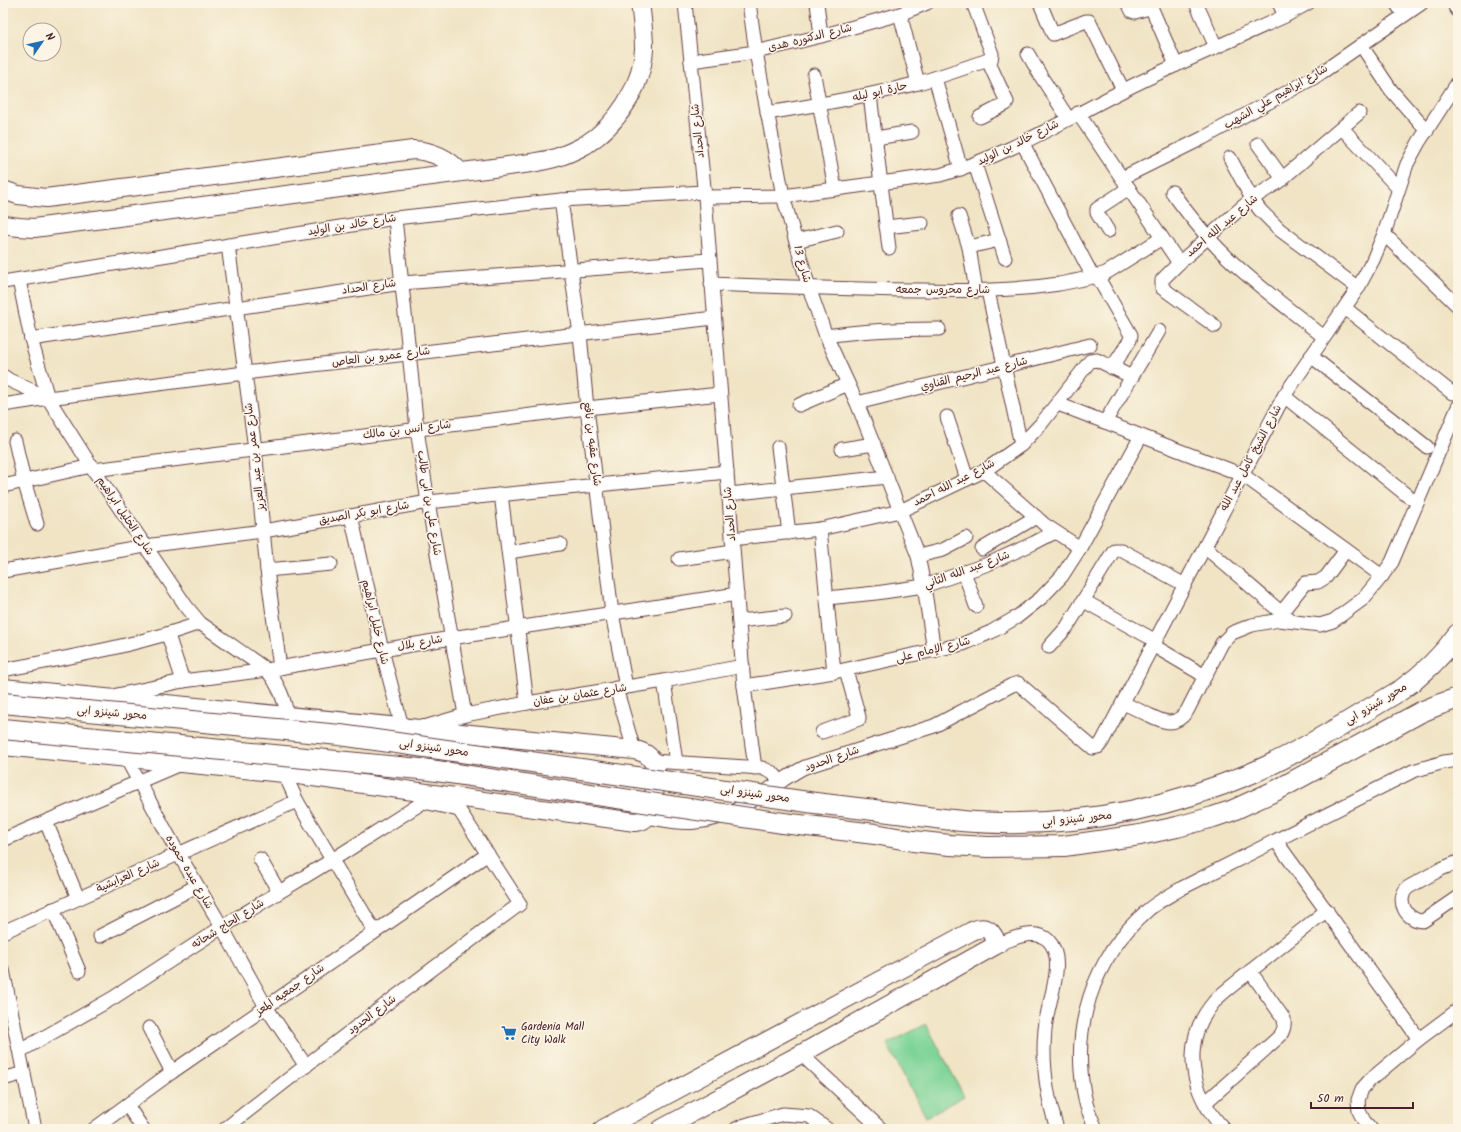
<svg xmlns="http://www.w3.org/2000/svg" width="1461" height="1132" font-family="Kalam,'Playpen Sans Arabic',sans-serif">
	<rect width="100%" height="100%" fill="#fcf5e5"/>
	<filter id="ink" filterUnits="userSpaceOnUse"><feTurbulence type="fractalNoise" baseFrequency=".025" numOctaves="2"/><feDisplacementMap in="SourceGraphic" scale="8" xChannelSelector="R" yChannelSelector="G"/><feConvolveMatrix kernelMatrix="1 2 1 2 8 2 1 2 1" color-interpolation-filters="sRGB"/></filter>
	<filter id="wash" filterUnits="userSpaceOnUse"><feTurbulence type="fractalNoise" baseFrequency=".012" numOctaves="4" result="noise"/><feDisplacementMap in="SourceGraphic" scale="16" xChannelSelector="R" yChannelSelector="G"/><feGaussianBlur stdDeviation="0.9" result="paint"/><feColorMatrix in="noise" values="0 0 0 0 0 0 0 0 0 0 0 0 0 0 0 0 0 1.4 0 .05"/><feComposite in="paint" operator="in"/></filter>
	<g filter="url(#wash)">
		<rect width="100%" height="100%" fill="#f0e4c5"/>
		<path fill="#7ed498" stroke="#647a62" d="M926,1024L964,1096L926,1117L887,1044Z"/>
	</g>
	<g filter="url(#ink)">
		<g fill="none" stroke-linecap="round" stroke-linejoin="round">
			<defs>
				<g id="street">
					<path d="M685,3L705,197L744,686L755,768"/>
					<path d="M749,3L756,52L783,196L809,288L826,336L857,403L918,556L924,586L934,651"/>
					<path d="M817,3L821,36"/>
					<path d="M973,3L992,54L990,65L1007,102L1006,104L980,117"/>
					<path d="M1040,3L1053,34L1086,21H1089L1123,90"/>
					<path d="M1128,3L1132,11L1135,12L1149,8L1152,9L1176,65"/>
					<path d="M1196,3L1216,47"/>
					<path d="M1279,3L1285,16"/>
					<path d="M1396,3L1404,15"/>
					<path d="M1453,3L1458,11"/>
					<path d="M900,14L918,83"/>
					<path d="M1361,45L1391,90L1427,131"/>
					<path d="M1028,54L1042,78L1068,118"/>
					<path d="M691,61L756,52L821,36L900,14L927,3"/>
					<path d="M814,75L835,189"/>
					<path d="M935,78L961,169"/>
					<path d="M870,95L889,248"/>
					<path d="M767,113C818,105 868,96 918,83C942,76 967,67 991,59"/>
					<path d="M1078,113L1179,263"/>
					<path d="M1342,128L1398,188"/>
					<path d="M876,138L912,132"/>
					<path d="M1022,142L1093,277"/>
					<path d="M1258,144L1283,179"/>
					<path d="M1230,158L1252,199L1260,210L1280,230L1358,288"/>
					<path d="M975,164L1005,258"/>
					<path d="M1122,178L1203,138L1315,77L1422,3"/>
					<path d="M1172,192C1188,214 1205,236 1225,255C1255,285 1291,310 1324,337"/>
					<path d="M705,197L783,196L940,175C1004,157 1063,121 1122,91C1175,64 1231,41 1285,16L1308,3"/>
					<path d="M561,200L580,334L587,408L612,613L626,687"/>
					<path d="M959,216L969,247L976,291"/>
					<path d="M395,218L417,429L428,502L465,715"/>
					<path d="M886,227L922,223"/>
					<path d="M1108,231L1097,213V209L1129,188"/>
					<path d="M1384,234L1458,306"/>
					<path d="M796,241L837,231"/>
					<path d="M228,245L255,449L267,570L280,668"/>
					<path d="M969,247L999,240"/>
					<path d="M1097,276L1131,335L1130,340L1112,368"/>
					<path d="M19,280L31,339L48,398L91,466L186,606L200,623L267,670C278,684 285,698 287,716"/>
					<path d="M3,282L395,218L561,200L704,192"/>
					<path d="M711,284C782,287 853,290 923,290C970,291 1013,291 1059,284C1075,281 1091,278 1106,273L1162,238"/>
					<path d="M988,291L1021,445"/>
					<path d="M1345,308L1452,393"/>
					<path d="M1215,326L1165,290L1162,288V280L1179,263L1241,208L1258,195L1277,183L1359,113"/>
					<path d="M826,336C864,330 901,329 939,329"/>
					<path d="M31,339L402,283L709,260"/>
					<path d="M1311,356L1427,447"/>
					<path d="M3,376L9,380L48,398"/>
					<path d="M1284,396L1409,497"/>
					<path d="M857,403L1090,345"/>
					<path d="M1058,404L1243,475L1382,576"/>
					<path d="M3,405L48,398L245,373L714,318"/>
					<path d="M799,405L848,384"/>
					<path d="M947,417L967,479"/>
					<path d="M1105,422L1159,331"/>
					<path d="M15,441L24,481L37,524"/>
					<path d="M778,447L789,533"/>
					<path d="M842,449L874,444"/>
					<path d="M93,470L587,408L720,394"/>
					<path d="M984,471L1045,525L1080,548"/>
					<path d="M3,486L91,466"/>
					<path d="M501,494L527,703"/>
					<path d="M729,494L887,477"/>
					<path d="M351,516L382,650L402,727"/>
					<path d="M820,529L834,672"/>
					<path d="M732,539L820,529L900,511L984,471L1021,445L1041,424L1090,361L1097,360L1132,377"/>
					<path d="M1205,547L1291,621"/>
					<path d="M982,549L1036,517"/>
					<path d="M509,552L560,544"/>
					<path d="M918,556L943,550L966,538"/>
					<path d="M679,559L733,551"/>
					<path d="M267,570L331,564"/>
					<path d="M3,571L145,546L263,531L351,516L428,502L727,472"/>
					<path d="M964,572L976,606"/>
					<path d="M827,598L876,593L924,586L988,564L1034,543L1055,532"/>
					<path d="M1084,601L1156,641"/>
					<path d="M1281,613L1305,583L1318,582L1326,577L1346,550"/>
					<path d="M739,621L785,616"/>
					<path d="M168,635L183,681"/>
					<path d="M1154,646L1205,676"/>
					<path d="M1049,647L1067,627L1114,550H1121L1185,585"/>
					<path d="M3,670C70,657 136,646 200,623"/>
					<path d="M664,681L676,762"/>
					<path d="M744,686L834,672L963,644L991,632L1017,617L1041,598L1062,576L1080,548L1141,436"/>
					<path d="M616,688L634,750"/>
					<path d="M117,695L183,681L267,670L451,638L737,594"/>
					<path d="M1123,703C1132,707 1140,711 1149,715C1165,723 1175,727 1187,711L1222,643L1232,633L1252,625L1279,620L1320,625L1333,621L1363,599L1382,576L1392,562L1458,407"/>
					<path d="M424,727L465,715L527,703L664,681L743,666"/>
					<path d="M822,732L859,719V717L846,670"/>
					<path d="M126,758L178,853L222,927L266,1007L306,1066"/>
					<path d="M652,761L762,768L773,773L781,782"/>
					<path d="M284,773L297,801L375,932"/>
					<path d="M424,802L459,810"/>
					<path d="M648,817C664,820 680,824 696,822C738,819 769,785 805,767L934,726L1012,685L1018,683L1093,748L1098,747L1102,742L1284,396L1358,288L1373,260L1384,234L1407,164L1419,142L1458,82"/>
					<path d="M46,822L78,898"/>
					<path d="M3,840L180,764"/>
					<path d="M1276,841L1419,1039"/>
					<path d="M260,859L279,892"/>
					<path d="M1458,862L1441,869L1407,888C1395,901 1407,921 1423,921L1458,897"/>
					<path d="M53,909L79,971"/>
					<path d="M3,932L297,801"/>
					<path d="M100,936L197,886"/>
					<path d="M998,944C1013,939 1034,928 1048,940C1065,957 1052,991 1048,1011C1045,1024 1044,1037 1044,1051C1044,1078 1049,1103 1057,1129"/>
					<path d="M3,970L35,1129"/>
					<path d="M149,1028L172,1072"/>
					<path d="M20,1051L113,998L222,927L332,860L436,794"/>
					<path d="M801,1054L881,1129"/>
					<path d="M3,1079L24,1073"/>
					<path d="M1205,1103L1280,1036C1284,1030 1285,1026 1284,1019L1250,971"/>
					<path d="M127,1105L143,1129"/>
					<path d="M94,1129L172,1072L488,854"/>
					<path d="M225,1129C322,1052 421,977 520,904L450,796"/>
					<path d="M736,1129L742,1126L783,1114L809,1116L827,1129"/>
					<path d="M1096,1129C1093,1121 1088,1112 1086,1103C1069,1031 1092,958 1148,910C1158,901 1171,895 1182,888L1413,771L1444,762L1458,760"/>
					<path d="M1224,1129C1190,1093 1180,1042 1214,1002C1218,997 1223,993 1228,989L1327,910"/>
					<path d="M1371,1129L1364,1121L1359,1111L1358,1100L1362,1089L1370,1080L1419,1039L1458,1010"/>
				</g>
				<g id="secondary">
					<path d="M3,190L18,195L46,198L413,150C432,151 447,157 460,172"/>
					<path d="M3,225L19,227L34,228L531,163C540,161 551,160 561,156C569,153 578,149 585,145C617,125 642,87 644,49C644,33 642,18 640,3"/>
					<path d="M3,688L634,750C647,752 654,759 656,772C654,789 657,821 635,822L284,773L3,746"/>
					<path d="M603,1129L972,931C988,924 991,931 998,944L801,1054L661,1129"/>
				</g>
				<g id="primary">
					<path d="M815,803C849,807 884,811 919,816C937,818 956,821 975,822C1071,828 1164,810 1252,773C1303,751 1353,718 1401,690C1424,674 1442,656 1458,634"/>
					<path d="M783,823L875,834L913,841L950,845L988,847L1064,846L1140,835L1177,827L1213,817L1231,811L1277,790L1421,712L1438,705L1458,698"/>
				</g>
			</defs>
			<use href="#street" stroke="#633d42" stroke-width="15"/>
			<use href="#secondary" stroke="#633d42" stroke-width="20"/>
			<use href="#primary" stroke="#633d42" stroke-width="22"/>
			<use href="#street" stroke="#fff" stroke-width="13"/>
			<use href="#secondary" stroke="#fff" stroke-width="18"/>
			<use href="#primary" stroke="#fff" stroke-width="20"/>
			<defs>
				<g id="primary-bridge">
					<path d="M3,703L340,735L581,769L815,803"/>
					<path d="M3,729L430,770L783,823"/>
				</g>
			</defs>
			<use href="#primary-bridge" stroke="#633d42" stroke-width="22" stroke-linecap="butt"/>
			<use href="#primary-bridge" stroke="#fff" stroke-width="20"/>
		</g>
	</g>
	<defs>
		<symbol id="supermarket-bare" viewBox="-9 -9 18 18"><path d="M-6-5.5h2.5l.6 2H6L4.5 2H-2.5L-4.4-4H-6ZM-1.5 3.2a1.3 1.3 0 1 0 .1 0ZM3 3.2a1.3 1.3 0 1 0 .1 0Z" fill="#1f6fb2" stroke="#fcf5e5" stroke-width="2.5" paint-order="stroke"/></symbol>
	</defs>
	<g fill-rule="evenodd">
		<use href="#supermarket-bare" x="498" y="1022" width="22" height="22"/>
	</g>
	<g text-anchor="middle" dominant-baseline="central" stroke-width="3" stroke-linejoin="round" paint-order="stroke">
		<g font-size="11" fill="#4a1f2b" stroke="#fcf5e5">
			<text transform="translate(810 38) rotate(-14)">شارع الدكتوره هدى</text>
			<text transform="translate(880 92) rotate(-13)">حارة ابو ليله</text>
			<text transform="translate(1276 97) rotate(-30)">شارع ابراهيم علي الشهب</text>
			<text transform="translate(698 131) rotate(-96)">شارع الحداد</text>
			<text transform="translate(1018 143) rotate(-26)">شارع خالد بن الوليد</text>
			<text transform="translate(352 225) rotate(-9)">شارع خالد بن الوليد</text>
			<text transform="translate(1222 226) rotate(-40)">شارع عبد الله احمد</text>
			<text transform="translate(802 264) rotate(74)">شارع 13</text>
			<text transform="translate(369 287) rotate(-8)">شارع الحداد</text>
			<text x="943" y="290">شارع محروس جمعه</text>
			<text transform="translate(381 357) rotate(-7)">شارع عمرو بن العاص</text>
			<text transform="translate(974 374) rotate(-14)">شارع عبد الرحيم القناوي</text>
			<text transform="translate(407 430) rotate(-7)">شارع انس بن مالك</text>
			<text transform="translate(592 444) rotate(83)">شارع عقبه بن نافع</text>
			<text transform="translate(255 457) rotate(-97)">شارع عمر بن عبد العزيز</text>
			<text transform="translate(1251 458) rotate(-62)">شارع الشيخ كامل عبد الله</text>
			<text transform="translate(954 483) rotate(-27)">شارع عبد الله احمد</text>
			<text transform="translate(429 503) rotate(81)">شارع على بن ابى طالب</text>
			<text transform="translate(364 513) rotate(-10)">شارع ابو بكر الصديق</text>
			<text transform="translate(730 514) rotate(-95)">شارع الحداد</text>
			<text transform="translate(125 516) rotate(56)">شارع الخليل ابراهيم</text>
			<text transform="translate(967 570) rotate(-20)">شارع عبد الله الثاني</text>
			<text transform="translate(375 622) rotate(77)">شارع خليل ابراهيم</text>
			<text transform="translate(420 643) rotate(-10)">شارع بلال</text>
			<text transform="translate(933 650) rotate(-14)">شارع الإمام على</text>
			<text transform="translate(580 695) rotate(-9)">شارع عثمان بن عفان</text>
			<text transform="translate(1376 704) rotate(-31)">محور شينزو ابى</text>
			<text transform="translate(112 713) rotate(5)">محور شينزو ابى</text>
			<text transform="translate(434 748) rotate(8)">محور شينزو ابى</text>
			<text transform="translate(832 759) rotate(-19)">شارع الحدود</text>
			<text transform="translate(755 794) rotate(8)">محور شينزو ابى</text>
			<text transform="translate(1077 819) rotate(-6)">محور شينزو ابى</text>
			<text transform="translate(189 872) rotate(60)">شارع عبده حموده</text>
			<text transform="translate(128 876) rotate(-24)">شارع العرايشية</text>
			<text transform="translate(228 924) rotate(-32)">شارع الحاج شحاته</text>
			<text transform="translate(290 990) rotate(-35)">شارع جمعيه المعز</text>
			<text transform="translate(372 1015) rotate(-37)">شارع الحدود</text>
		</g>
		<g font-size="11" fill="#4a1f2b" stroke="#fcf5e5" text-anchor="start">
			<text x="521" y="1027">Gardenia Mall<tspan x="521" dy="13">City Walk</tspan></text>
		</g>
	</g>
	<rect width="1461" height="1132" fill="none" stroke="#fcf5e5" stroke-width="16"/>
	<g transform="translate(42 42) rotate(56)"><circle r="19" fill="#fcf5e5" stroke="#b59f9b"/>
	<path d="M0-3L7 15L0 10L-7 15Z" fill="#1f6fb2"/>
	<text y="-6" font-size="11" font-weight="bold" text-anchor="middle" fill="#4a1f2b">N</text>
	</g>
	<path d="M1311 1102v6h102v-6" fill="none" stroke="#4a1f2b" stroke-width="2"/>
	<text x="1317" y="1102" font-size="12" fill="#4a1f2b" stroke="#fcf5e5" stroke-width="3" paint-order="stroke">50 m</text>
</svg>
